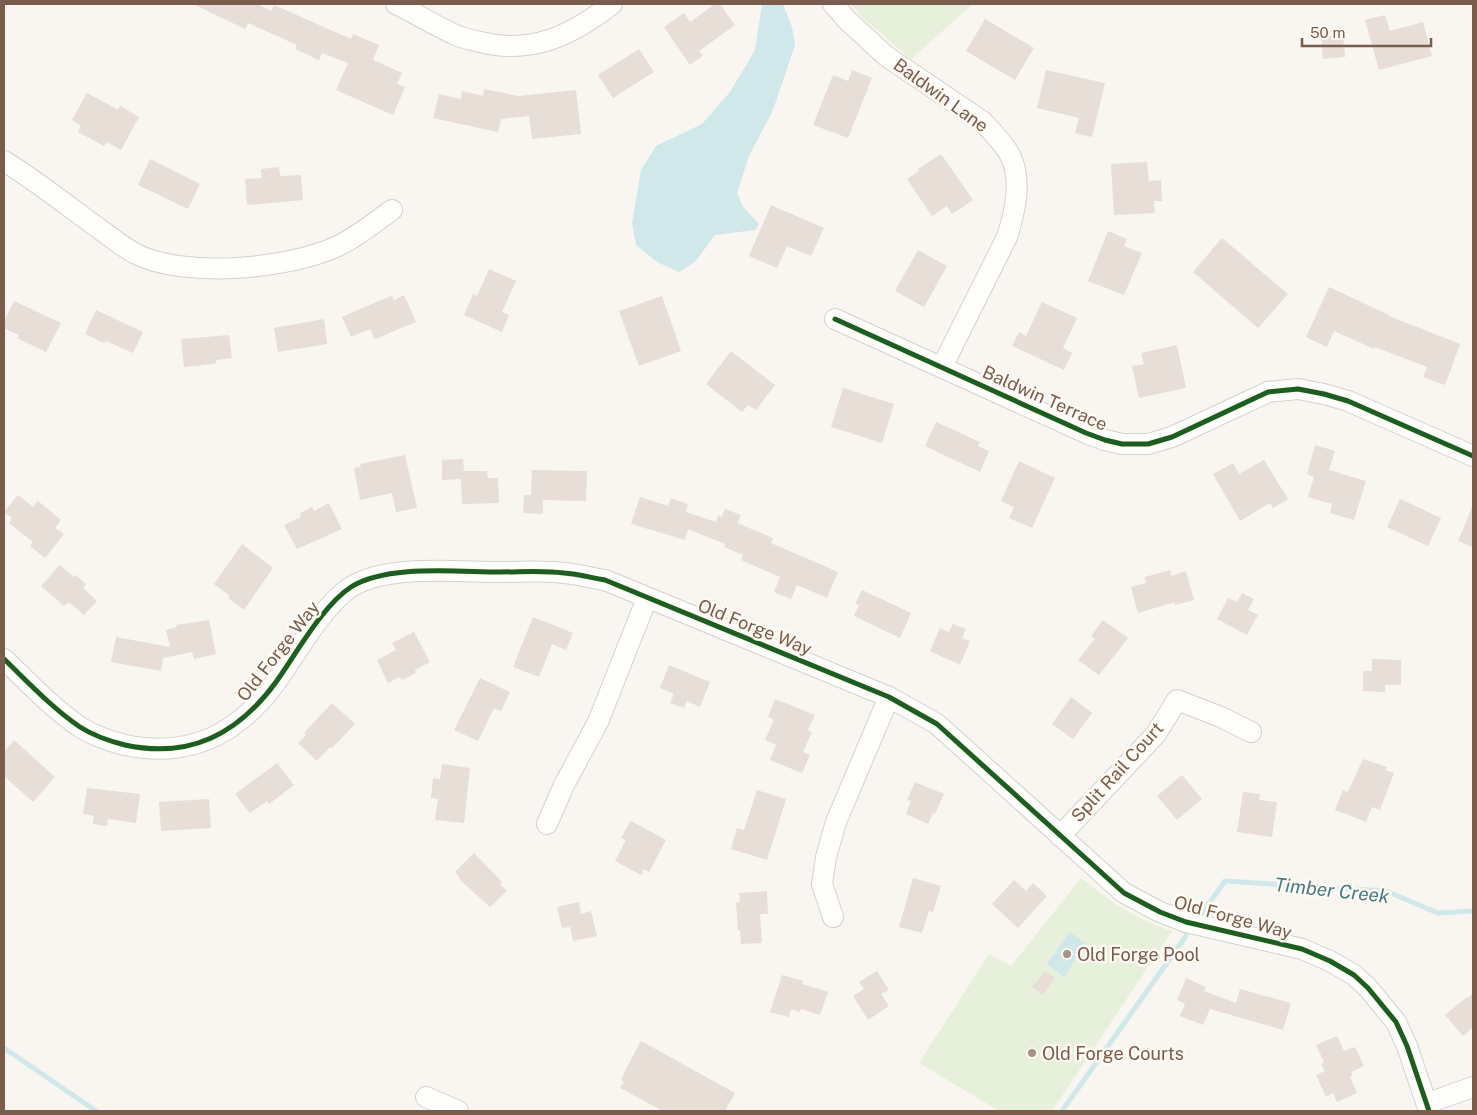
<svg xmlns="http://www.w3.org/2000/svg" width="1477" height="1115" font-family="'Public Sans',sans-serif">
	<rect width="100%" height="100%" fill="#f9f5f0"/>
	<g fill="#e7f0db">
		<path d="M851,4H973L911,59L862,17Z"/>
		<path d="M1081,878C1111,902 1135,919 1172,931L1052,1111H999L919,1063L989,954L1011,966Z"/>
	</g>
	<g fill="#d0e8ea">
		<path d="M762,4H783L792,27L795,45L773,110L749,156L737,193L743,207L759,224L755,230L715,235L695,262L679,272L657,262L636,245L632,223L641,170L656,146L702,124L730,92L755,50Z"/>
		<path d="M1070,932L1086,944L1064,977L1047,964Z"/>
	</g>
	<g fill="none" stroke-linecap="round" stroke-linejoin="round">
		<g stroke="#d0e8ea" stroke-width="5">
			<path d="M1203,912L1225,881L1386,891L1438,913L1473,911"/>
			<path d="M4,1048L96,1111"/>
			<path d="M1062,1111L1186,936"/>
		</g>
	</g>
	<g fill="#e6ded7">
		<path d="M193,4H257L271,11L274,5L351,39L353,34L379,45L373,60L402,73L397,84L405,87L393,115L336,90L348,63L322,53L319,60L295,49L297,45L248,23L245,29Z"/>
		<path d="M715,4H720L735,25L699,51L703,56L690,65L664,27L684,13L690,22Z"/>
		<path d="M1385,15L1390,31L1423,22L1432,56L1379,70L1365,20Z"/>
		<path d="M985,19L1034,48L1015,80L966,51Z"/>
		<path d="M1343,35L1345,57L1323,59L1321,37Z"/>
		<path d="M639,49L654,72L613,98L598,75Z"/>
		<path d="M852,70L872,78L848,138L813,125L833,75L848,81Z"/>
		<path d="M1046,70L1105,83L1092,137L1075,133L1079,118L1037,108Z"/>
		<path d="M484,89L518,96L576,90L581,134L532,139L529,116L501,119L498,132L433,118L439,94L461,99L462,91L483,96Z"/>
		<path d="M87,93L118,110L120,106L139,117L121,150L107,142L104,146L78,132L81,126L72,120Z"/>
		<path d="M941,154L973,200L952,214L947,206L932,216L907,179L919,171L918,169Z"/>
		<path d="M150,159L200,184L188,209L138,185Z"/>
		<path d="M1147,162L1149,181L1161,180L1162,201H1154L1155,213L1114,215L1111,164Z"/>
		<path d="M279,167L280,176L301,175L303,200L247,205L245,179L262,178L261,169Z"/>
		<path d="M771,205L824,228L811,256L787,246L777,268L749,256Z"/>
		<path d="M1108,231L1127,239L1124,246L1142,253L1124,295L1088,281Z"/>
		<path d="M1222,238L1288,294L1258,328L1193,272Z"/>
		<path d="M918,250L947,266L924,307L895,291Z"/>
		<path d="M489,269L516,281L502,312L509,315L502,332L464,315L473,294L477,296Z"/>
		<path d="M1329,287L1389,315V316L1460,344L1445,385L1423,377L1427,367L1375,347L1374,349L1334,331L1327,347L1306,337Z"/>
		<path d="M404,295L416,322L375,339L370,329L351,337L342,317L381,300L392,296L394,300Z"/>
		<path d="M662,296L681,351L639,366L619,311Z"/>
		<path d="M14,301L61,323L46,352L17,338L19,335L4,328V321Z"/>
		<path d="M1042,302L1077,318L1063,348L1072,353L1064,370L1012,346L1019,332L1026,336Z"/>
		<path d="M96,310L143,332L133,353L106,341L104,343L85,334Z"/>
		<path d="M324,319L327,344L278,352L274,328Z"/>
		<path d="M229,335L232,358L216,360V363L213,364L184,367L181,339Z"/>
		<path d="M1177,345L1186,388L1139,398L1132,366L1144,364L1141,353Z"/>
		<path d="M731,351L775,385L756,410L748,405L742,412L706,384Z"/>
		<path d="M843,388L894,404L882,443L831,427Z"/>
		<path d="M936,422L980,442L978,446L989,451L980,472L925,446Z"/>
		<path d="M1315,445L1335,451L1329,470L1366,481L1354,520L1330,513L1332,504L1308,497L1314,477L1307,474Z"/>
		<path d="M405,455L417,508L396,512L392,493L360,500L354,468L361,467L360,464Z"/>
		<path d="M463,459L464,471H487L488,478H498L499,503L462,504L461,479L442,480V460Z"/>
		<path d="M1264,460L1288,499L1273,508L1270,503L1240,521L1213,474L1233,463L1239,474Z"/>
		<path d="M1019,461L1055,478L1032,528L1009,518L1014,507L1001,501Z"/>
		<path d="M532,470L587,471L586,501L543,500V514L523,513L524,495H531Z"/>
		<path d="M18,495L33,507L38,501L61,520L55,528L64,534L45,558L30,546L33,542L9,523L12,518L4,512Z"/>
		<path d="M640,497L668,506L671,498L688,504L686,512L716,522L718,515L722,517L725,509L741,515L737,523L773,538L771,543L838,572L827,598L797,585L791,599L774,592L780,577L741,560L743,555L724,547L725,544L688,529L685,540L631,524Z"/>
		<path d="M1400,499L1441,518L1428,546L1387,527Z"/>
		<path d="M329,503L342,529L297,549L284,525L301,517L300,513L312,507L314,511Z"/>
		<path d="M1473,505V547L1458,541Z"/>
		<path d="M242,544L273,568L244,610L228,598L230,596L214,584Z"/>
		<path d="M60,565L74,577L76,575L86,584L83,588L97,601L84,615L69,602L64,606L41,586Z"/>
		<path d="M1170,570L1171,576L1186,571L1194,600L1175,605V602L1138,613L1131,587L1146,583L1145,577Z"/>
		<path d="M862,590L911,613L900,638L854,616L859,605L855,604Z"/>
		<path d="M1242,593L1254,599L1248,610L1258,615L1247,635L1217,619L1228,598L1237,602Z"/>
		<path d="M533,617L573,633L566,650L552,644L539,677L513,667Z"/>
		<path d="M209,620L216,654L194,659L192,652L163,658L161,671L111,662L116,637L170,647L166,630L177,627L176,625Z"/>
		<path d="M1103,620L1128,638L1099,675L1078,660L1095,639L1091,636Z"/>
		<path d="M953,624L966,629L962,638L970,641L960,665L930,651L940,628L949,632Z"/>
		<path d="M414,632L430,662L415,670L416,673L402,680L400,677L388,683L377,660L396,650L392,643Z"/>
		<path d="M1372,659L1401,660V685H1385V692L1363,691V671H1372Z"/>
		<path d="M669,665L710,682L700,707L687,701L684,708L670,703L674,694L660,688Z"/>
		<path d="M480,678L510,692L501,711L494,708L478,741L454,730Z"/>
		<path d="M1071,697L1092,713L1073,739L1052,724Z"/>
		<path d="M775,699L815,715L808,730L812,732L803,752L810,755L802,773L770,760L776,745L765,740L774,720L768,717Z"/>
		<path d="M332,703L355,724L332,748L330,747L317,761L298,743L306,735L304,733Z"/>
		<path d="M14,740L55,777L33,802L4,776V752Z"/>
		<path d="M1363,759L1387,767L1385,770L1394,773L1380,810L1372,807L1366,822L1335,810L1343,790L1348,792Z"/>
		<path d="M277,763L294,785L269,804L267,801L250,813L235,794Z"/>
		<path d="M442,764L470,768L464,823L435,820L438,799L431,798L433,778L440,779Z"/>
		<path d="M1182,775L1202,799L1177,820L1157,796Z"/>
		<path d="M915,782L944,794L935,814L933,813L928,824L906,814L911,801L907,800Z"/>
		<path d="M87,788L140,794L136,823L108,819L107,826L93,824L94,816L83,814Z"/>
		<path d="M757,790L786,799L767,860L731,849L737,828L744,830Z"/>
		<path d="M1243,792L1260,794L1259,800L1277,802L1272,837L1237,832Z"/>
		<path d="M209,799L211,828L161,831L159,802Z"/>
		<path d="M631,821L666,840L649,872L644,869L641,875L615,861L626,840L621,838Z"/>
		<path d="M474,853L502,882L500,884L507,891L490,907L459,879L460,878L455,872Z"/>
		<path d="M913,878L941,886L933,912L929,911L922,933L899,927Z"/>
		<path d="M1014,880L1026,891L1033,883L1047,896L1018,928L992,904Z"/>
		<path d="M767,891L768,914H760L762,943L741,944L740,930H738L736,903L740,902L739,893Z"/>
		<path d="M579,902L581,914L591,911L597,936L573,941L570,927L562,928L557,907Z"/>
		<path d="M877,971L889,990L881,994L889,1006L868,1020L853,996L864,989L859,982Z"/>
		<path d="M1045,971L1055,978L1043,995L1032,987Z"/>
		<path d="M782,975L803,981L802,984L828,992L820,1015L801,1009L800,1012L791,1009L789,1017L770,1012Z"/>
		<path d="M1186,978L1206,987L1204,991L1236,1003L1240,989L1291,1003L1283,1030L1210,1009L1203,1025L1180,1016L1185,1004L1177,1000Z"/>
		<path d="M1473,993V1027L1463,1036L1445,1015L1467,997L1468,998Z"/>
		<path d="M1337,1036L1344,1051L1355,1047L1364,1066L1351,1072L1353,1076L1350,1077L1357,1093L1337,1102L1333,1093L1326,1097L1316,1075L1325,1071L1321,1064L1324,1062L1316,1045Z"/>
		<path d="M641,1041L735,1093L725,1111H663L620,1088L624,1082L621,1080L627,1067Z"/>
	</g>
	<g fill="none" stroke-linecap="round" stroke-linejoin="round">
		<defs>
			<g id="street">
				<path d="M396,4C417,14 437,27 458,36C465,39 473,40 480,42C532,55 572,35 612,4"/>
				<path d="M833,4L847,20L886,56L982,121C992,132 1004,143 1011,157C1022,182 1015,212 1007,237L942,367"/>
				<path d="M4,161C35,180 64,203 94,225C107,234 120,245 134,253C183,279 289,269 338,246C357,237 375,222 392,210"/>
				<path d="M835,319L1086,433L1105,440L1122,444H1148L1172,437L1268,392L1298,389L1324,394L1348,401L1473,456"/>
				<path d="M4,659C28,682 52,708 80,727C94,736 109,741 125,745C190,759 238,734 276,682C296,654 323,605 351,587C387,564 458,572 500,572C521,572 543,570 564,573C578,574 592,578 605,580L889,697L937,724L1124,893L1160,912L1186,922L1302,949L1330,961L1354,975L1368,988L1396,1022L1407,1046L1429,1111"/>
				<path d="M547,824L564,785L598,722L647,598"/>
				<path d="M1060,836L1156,734L1177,700L1221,717L1251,732"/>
				<path d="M833,917L822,884L826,857L836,822L889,697"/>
				<path d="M426,1097L458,1111"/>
				<path d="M1428,1103L1473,1087"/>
			</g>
		</defs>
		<use href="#street" stroke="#d7d1cb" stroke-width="22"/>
		<use href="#street" stroke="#fefefd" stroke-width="20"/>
		<defs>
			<g id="cycleway">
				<path d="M835,319L1086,433L1105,440L1122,444H1148L1172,437L1268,392L1298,389L1324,394L1348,401L1473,456"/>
				<path d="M4,659C28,682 52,708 80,727C94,736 109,741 125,745C190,759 238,734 276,682C296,654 323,605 351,587C387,564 458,572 500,572C521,572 543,570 564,573C578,574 592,578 605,580L889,697L937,724L1124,893L1160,912L1186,922L1302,949L1330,961L1354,975L1368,988L1396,1022L1407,1046L1429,1111"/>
			</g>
		</defs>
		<use href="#cycleway" stroke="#fffaf3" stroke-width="8"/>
		<use href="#cycleway" stroke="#1b5e20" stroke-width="5"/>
	</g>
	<g fill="#a69286" stroke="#fffaf3" stroke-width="2">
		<circle cx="1067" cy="954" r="5"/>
		<circle cx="1032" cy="1053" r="5"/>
	</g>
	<g text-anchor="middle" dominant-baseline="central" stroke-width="5" stroke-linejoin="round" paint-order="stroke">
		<g font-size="18" fill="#7a5c4d" stroke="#fffaf3">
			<text transform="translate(941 95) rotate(36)">Baldwin Lane</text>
			<text transform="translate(1045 398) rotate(24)">Baldwin Terrace</text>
			<text transform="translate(755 627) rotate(22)">Old Forge Way</text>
			<text transform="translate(278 651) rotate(-52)">Old Forge Way</text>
			<text transform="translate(1117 772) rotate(-48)">Split Rail Court</text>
			<text transform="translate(1233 917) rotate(15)">Old Forge Way</text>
		</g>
		<g font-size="18" fill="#7a5c4d" stroke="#fffaf3" text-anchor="start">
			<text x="1077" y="954">Old Forge Pool</text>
			<text x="1042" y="1053">Old Forge Courts</text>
		</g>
		<g font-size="19" font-style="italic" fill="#437c86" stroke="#fffaf3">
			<text transform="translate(1332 890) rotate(6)">Timber Creek</text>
		</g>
	</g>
	<rect width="1477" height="1115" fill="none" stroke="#7a5c4d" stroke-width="10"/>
	<path d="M1302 38v8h129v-8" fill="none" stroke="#7a5c4d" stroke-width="2.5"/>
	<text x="1310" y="38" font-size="15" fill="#7a5c4d" stroke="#fffaf3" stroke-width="4" paint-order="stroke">50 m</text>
</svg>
